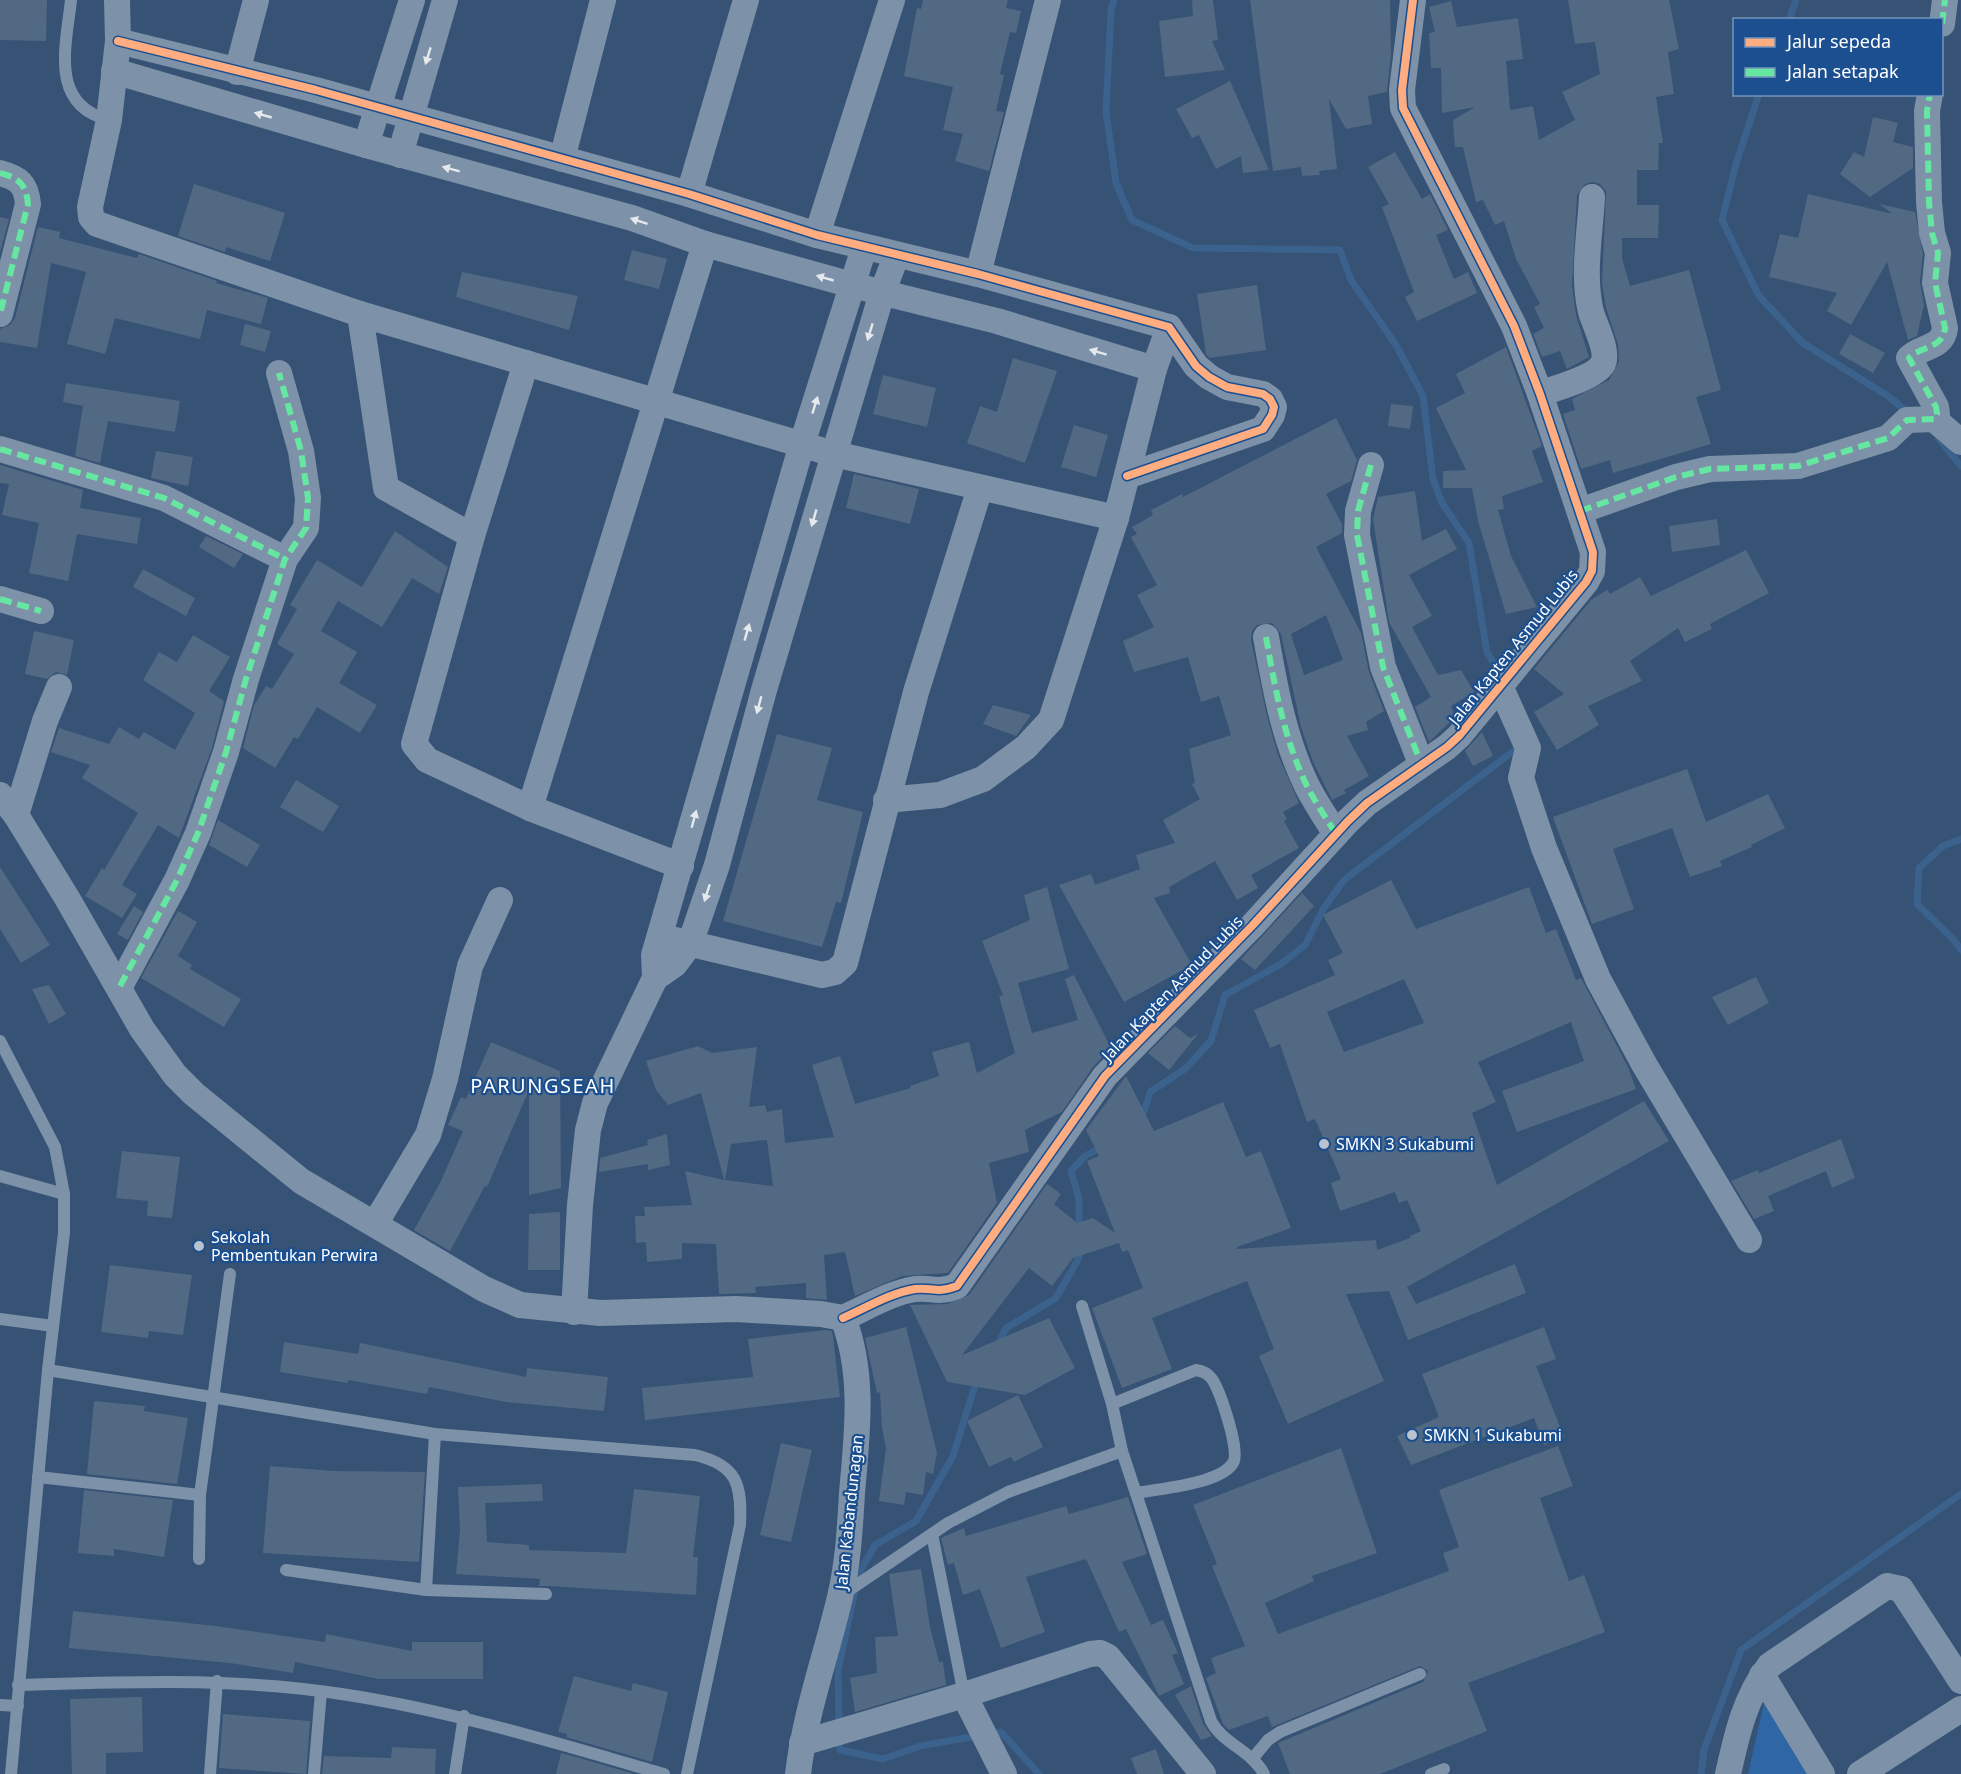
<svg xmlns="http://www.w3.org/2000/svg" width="1961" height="1774" font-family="'Noto Sans',sans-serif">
	<rect width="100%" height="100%" fill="#365274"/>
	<path fill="#2f66a5" d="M1765,1698L1808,1774H1748Z"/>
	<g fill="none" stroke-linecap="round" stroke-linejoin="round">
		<g stroke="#3b618d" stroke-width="7">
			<path d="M1114,0L1111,10L1106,111L1116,183L1132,220L1193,248L1340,250L1351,280L1396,345L1423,396L1433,479L1442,503L1469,543L1487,652L1501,676"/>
			<path d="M1789,20L1796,0"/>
			<path d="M1759,94L1736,164L1722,220L1759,296L1803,343L1888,396L1910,414"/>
			<path d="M1939,439L1961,466"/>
			<path d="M1961,839L1943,846L1919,868L1917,904L1953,939L1961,950"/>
			<path d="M1142,1118L1150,1092L1185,1069L1211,1041L1225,995L1281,964L1305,945L1324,908L1344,880L1516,749L1517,744"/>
			<path d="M1079,1230V1199L1071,1171L1085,1156L1102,1147"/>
			<path d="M997,1347L1006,1328L1056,1298L1079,1258V1247"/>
			<path d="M839,1727L838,1671L858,1575L875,1545L916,1521L953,1456L977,1379"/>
			<path d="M988,1734L1001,1732L1039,1774"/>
			<path d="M839,1738L840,1750L883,1759L920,1746L977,1736"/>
			<path d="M1701,1774L1704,1750L1741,1650L1961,1494"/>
		</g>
	</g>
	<g fill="#526984" fill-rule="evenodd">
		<path d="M0,0H47L46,41L0,40Z"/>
		<path d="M923,0H1008L1006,8L1021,11L1016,33L1010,32L1000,74L1004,75L996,111L1004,112L989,171L955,161L963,134L943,130L953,87L904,76L917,8L921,9Z"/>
		<path d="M1192,0H1213L1218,40L1212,41L1225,70L1165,77L1159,21L1193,16Z"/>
		<path d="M1250,0H1390L1391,53L1387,92L1368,96L1372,124L1346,129L1329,99L1337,169L1319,171L1320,175L1302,176L1301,167L1273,171Z"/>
		<path d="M1568,0H1669L1679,49L1668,52L1674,94L1656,97L1663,143H1659L1658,170H1637V205H1659L1658,238H1622V258L1630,286L1689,270L1721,390L1696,397L1711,444L1613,473L1610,460L1581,469L1563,414L1575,410L1572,399L1609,380L1619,361L1618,344L1606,308L1602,283L1606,191L1600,184L1592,182L1585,184L1577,195L1572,285L1576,315L1589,357L1567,369L1560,351L1542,357L1533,334L1544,328L1534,307L1540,304L1516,259L1504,221L1495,225L1483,200L1476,202L1463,147H1455L1453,120L1475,107L1442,113L1441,68H1431L1429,33L1435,32L1429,7L1451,1L1457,27L1518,18L1523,59L1506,61L1510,110L1533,106L1539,140L1575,120L1562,92L1600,74L1595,42L1575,44Z"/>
		<path d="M1230,81L1259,147L1269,170L1243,173L1241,156L1216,169L1199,135L1192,138L1176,109Z"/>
		<path d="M1873,117L1898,123L1893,142L1913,147V168L1870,197L1840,174L1854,152L1864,157Z"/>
		<path d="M1395,152L1422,199L1430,194L1448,230L1436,235L1454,279L1468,272L1477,293L1417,321L1405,297L1414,292L1382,207L1389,204L1368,167Z"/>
		<path d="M194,184L285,213L270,261L226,247L225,252L178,236Z"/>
		<path d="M1808,194L1893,214L1879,204L1915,212L1923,254L1920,282L1924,305L1917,336L1908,340L1887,262L1851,325L1827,311L1837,293L1769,277L1780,234L1798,238Z"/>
		<path d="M0,217L9,219L0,253Z"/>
		<path d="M38,227L60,232L59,238L137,258L139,254L217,281L216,283L268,298L261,324L207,310L200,339L115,318L105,354L67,344L86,272L51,263L37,348L0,342V329L10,325L15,318Z"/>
		<path d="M632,250L667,259L659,289L624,280Z"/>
		<path d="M462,272L578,296L569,330L456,297Z"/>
		<path d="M1257,285L1266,350L1209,358L1206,354L1197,294Z"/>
		<path d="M245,324L271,331L265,352L240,345Z"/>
		<path d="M1850,334L1885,353L1873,373L1839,354Z"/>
		<path d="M1506,347L1542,446L1532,451L1543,482L1502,496L1504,509L1498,510L1511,556L1537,607L1506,614L1478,521L1472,488H1443V471L1466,470L1436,408L1465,393L1456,374Z"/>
		<path d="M1013,358L1057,371L1025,463L967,443L980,406L997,412Z"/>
		<path d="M883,375L936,388L927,427L873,414Z"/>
		<path d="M66,383L180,401L175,432L108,421L100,463L75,456L83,406L63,402Z"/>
		<path d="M1391,404L1413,406L1410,429L1388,426Z"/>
		<path d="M1336,418L1357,460L1351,481L1326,494L1342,524V533L1316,547L1361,633L1369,672L1384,711L1366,722L1368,730L1347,736L1369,776L1344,790L1346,793L1332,800L1313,762L1301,727L1281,634L1272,623L1257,625L1252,631L1251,640L1267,716L1278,755L1299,803L1283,812L1287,819L1284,821L1299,848L1251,875L1258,888L1237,900L1215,861L1169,887L1170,893L1154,898L1192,965L1124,1002L1059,885L1091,874L1095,885L1140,869L1136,855L1175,843L1163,820L1200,799L1192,784L1195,783L1189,749L1231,735L1219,696L1201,702L1188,657L1134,672L1123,641L1154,627L1137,595L1157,585L1131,537L1137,534L1132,527L1153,515L1151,510L1182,494L1183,497ZM1326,615L1343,660L1304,675L1291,634Z"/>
		<path d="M1074,425L1108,435L1096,477L1061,467Z"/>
		<path d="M156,451L193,457L188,486L151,478Z"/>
		<path d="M0,465L83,490L80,508L141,518L137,544L77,534L68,581L29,573L39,523L2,515L9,484L0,483Z"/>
		<path d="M854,474L919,489L910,524L846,508Z"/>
		<path d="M1415,491L1422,541L1446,529L1457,549L1409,575L1432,616L1412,627L1438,675L1461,670L1474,692L1451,706L1455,717L1429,742L1415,707L1431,697L1389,622L1373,519L1378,497Z"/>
		<path d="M1717,519L1720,545L1672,552L1669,526Z"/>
		<path d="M395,531L448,567L439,594L412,578L382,627L338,601L321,631L357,652L339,683L377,705L360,733L317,707L298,739L294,737L275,768L243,748L254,705L266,686L272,689L294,654L277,644L297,609L290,605L317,560L362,587Z"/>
		<path d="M206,536L243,554L234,568L199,547Z"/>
		<path d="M1746,550L1769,593L1710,624L1712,629L1685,642L1678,628L1630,661L1642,681L1588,706L1599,725L1557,750L1534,712L1564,694L1534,669L1591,600L1607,590L1610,594L1640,577L1651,596Z"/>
		<path d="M143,569L195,598L186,616L133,587Z"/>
		<path d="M34,631L74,640L67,675L56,672L47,679L25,674Z"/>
		<path d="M193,635L230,657L209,691L224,701L212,748L179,838L158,825L122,885L137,894L122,918L85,896L102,868L104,870L138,813L82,778L90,765L51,752L59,728L109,744L119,727L139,739L144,732L175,750L195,713L143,680L159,652L177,662Z"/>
		<path d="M993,705L1031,715L1016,736L983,724Z"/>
		<path d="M1482,732L1493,756L1473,766L1465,751Z"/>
		<path d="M777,734L832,748L817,800L863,812L841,903L836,902L822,947L723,921Z"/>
		<path d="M1687,769L1706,822L1768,794L1785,828L1751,845L1752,847L1720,861L1722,866L1690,877L1672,828L1613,849L1634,909L1592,924L1553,817Z"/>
		<path d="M296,780L339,806L323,832L280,807Z"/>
		<path d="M218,820L260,845L247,867L209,845Z"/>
		<path d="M0,867L50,945L21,963L0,929Z"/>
		<path d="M1391,880L1416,929L1529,887L1546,933L1556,929L1576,980L1581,978L1628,1067L1636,1089L1517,1132L1502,1091L1584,1061L1571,1022L1478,1062L1496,1102L1472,1113L1497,1185L1644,1101L1669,1141L1407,1287L1416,1304L1515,1264L1526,1293L1408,1340L1389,1291L1346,1294L1384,1381L1288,1424L1259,1356L1274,1349L1247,1281L1152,1318L1172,1369L1122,1388L1092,1308L1143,1288L1128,1250L1122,1252L1119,1243L1073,1258L1052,1286L1029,1268L962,1355L1049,1318L1075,1368L1025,1395L947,1382L910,1305L947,1304L969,1295L1047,1184L1061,1194L1054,1204L1077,1223L1093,1218L1115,1233L1087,1161L1099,1156L1086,1130L1126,1076L1154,1131L1223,1102L1246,1157L1261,1151L1291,1228L1237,1247V1249L1376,1240L1377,1250L1410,1238V1236L1421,1231L1407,1200L1399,1203L1395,1192L1340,1211L1331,1183L1341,1179L1315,1119L1307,1122L1280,1044L1270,1048L1254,1010L1335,975L1328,960L1343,953L1323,915ZM1404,979L1424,1023L1344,1052L1327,1012Z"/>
		<path d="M1047,887L1069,969L1018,983L1032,1033L1078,1020L1065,979L1074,975L1111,1048L1093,1067L1062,1112L1025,1130L1029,1152L989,1163L997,1203L948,1273L902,1276L855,1296L845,1252L824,1255L827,1300L806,1298V1283L755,1287L756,1293L719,1294L716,1244L682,1243V1259L647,1262L646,1242L636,1243L635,1216H645L644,1207L692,1205L685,1171L724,1180L701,1093L668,1105L656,1090L646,1061L698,1046L712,1053L757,1047L749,1107L765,1105L767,1112L782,1109L785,1143L834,1137L812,1065L840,1056L855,1104L911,1088L910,1086L939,1076L932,1052L969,1042L977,1073L1015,1053L999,996L1003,995L982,941L1030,920L1024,895ZM767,1140L773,1186L725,1180L731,1144Z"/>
		<path d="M1302,893L1314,906L1255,970L1241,959Z"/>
		<path d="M134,906L143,912L128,940L117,934Z"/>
		<path d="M178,911L197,922L178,956L192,965L190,969L241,999L224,1027L141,978Z"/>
		<path d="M1756,977L1769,1003L1728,1025L1712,997Z"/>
		<path d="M49,985L66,1014L49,1024L32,989Z"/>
		<path d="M1175,1026L1190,1038L1198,1034L1169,1070L1148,1053Z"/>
		<path d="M491,1042L560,1071L561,1188L529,1195V1090L487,1187L485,1186L450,1251L414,1230L440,1183L463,1131L448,1125L461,1097L466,1099Z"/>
		<path d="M667,1134L670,1165L648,1170V1164L599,1172L600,1158L648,1145L647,1140Z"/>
		<path d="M1841,1139L1855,1178L1832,1188L1826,1171L1768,1196L1774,1211L1754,1219L1731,1181L1758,1170L1759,1173Z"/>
		<path d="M122,1151L180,1157L172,1218L147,1216L148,1201L116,1198Z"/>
		<path d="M560,1212V1270H528L529,1214Z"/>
		<path d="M110,1265L192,1275L183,1335L149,1331L148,1338L101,1332Z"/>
		<path d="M906,1327L937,1453L933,1474L926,1472L923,1495L906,1492L904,1505L879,1501L886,1448L882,1428L880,1392L877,1393L865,1338Z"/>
		<path d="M1544,1327L1556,1359L1536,1366L1564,1437L1544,1445L1534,1418L1411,1465L1397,1436L1439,1417L1422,1374Z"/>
		<path d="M825,1330L832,1331L833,1337L840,1397L645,1420L642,1388L753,1377L748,1339Z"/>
		<path d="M284,1342L358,1354L360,1343L526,1377L527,1368L608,1377L604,1411L506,1402L429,1387L427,1394L348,1380V1383L280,1372Z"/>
		<path d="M1018,1395L1043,1447L1014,1462L1011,1457L989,1467L967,1421Z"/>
		<path d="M94,1401L145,1406L144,1411L188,1418L177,1484L87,1474Z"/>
		<path d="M781,1443L812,1450L791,1542L760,1535Z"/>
		<path d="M1558,1446L1573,1486L1540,1498L1569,1581L1584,1575L1605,1632L1468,1683L1487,1731L1380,1774H1290L1278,1743L1423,1682L1428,1671L1420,1666L1272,1727L1268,1716L1229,1730L1223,1724L1206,1678L1216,1673L1211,1658L1245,1646L1212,1566L1217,1564L1193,1505L1341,1448L1377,1553L1312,1576L1314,1581L1265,1603L1278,1634L1449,1571L1443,1553L1459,1547L1439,1490Z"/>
		<path d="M270,1466L333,1471L425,1472L419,1562L263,1553Z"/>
		<path d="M542,1484L543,1501L485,1503L487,1542L529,1545V1550L626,1553L634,1489L700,1496L693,1557H698L696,1595L549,1586H539L540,1579L456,1574L460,1530L458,1487Z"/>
		<path d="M84,1490L173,1500L164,1557L114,1549V1556L78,1553Z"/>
		<path d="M1128,1497L1147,1554L1122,1562L1151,1625L1163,1620L1178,1653L1172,1655L1184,1684L1159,1696L1126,1629L1119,1632L1086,1559L1026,1577L1045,1632L1001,1648L980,1589L963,1595L954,1563L948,1565L941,1538L964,1528L966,1536L1066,1506L1069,1514Z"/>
		<path d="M921,1569L930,1627L939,1662H943L946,1685L855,1712L850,1678L877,1673L875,1637L898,1636L889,1574Z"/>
		<path d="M73,1611L216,1626L325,1642L326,1634L412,1651V1642H483V1679H379L295,1662L293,1673L230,1663L69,1648Z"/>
		<path d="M574,1676L631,1691L633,1683L668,1692L652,1762L566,1737L567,1734L558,1732Z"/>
		<path d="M1191,1686L1203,1724L1212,1736L1201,1740L1175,1695Z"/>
		<path d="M142,1697L143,1752L106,1753V1774H72L70,1699Z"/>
		<path d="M223,1714L310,1721L306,1774L219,1768Z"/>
		<path d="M392,1747L436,1749L435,1774H322L324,1756L391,1758Z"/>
		<path d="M1156,1749L1164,1774H1137L1131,1758Z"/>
		<path d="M561,1753L583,1759L634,1774H556Z"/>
	</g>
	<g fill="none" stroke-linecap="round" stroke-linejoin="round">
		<g stroke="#7d92a8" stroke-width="12">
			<path d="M71,0C66,46 49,105 109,120"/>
			<path d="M0,1041L55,1147L64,1194V1233L48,1370L11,1774"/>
			<path d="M0,1176L64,1194"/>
			<path d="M1082,1306L1112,1404L1122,1451L1211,1721C1223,1744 1251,1750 1264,1774"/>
			<path d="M0,1319L53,1326"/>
			<path d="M48,1370L435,1434L695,1455C737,1465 742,1484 740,1525L687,1774"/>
			<path d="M1112,1404L1196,1370C1202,1371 1208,1373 1212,1379C1220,1391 1241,1452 1233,1463C1220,1484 1159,1489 1136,1493"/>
			<path d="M435,1434L426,1590L546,1594"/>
			<path d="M38,1477L200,1495"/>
			<path d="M932,1534L964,1695"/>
			<path d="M199,1559L200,1495L230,1274"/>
			<path d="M286,1570L426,1590"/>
			<path d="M842,1595L948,1523L1008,1492L1122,1451"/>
			<path d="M18,1685C128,1682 239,1677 348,1695C457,1712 559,1744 664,1774"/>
			<path d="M0,1705L18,1706"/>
			<path d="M1253,1758L1268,1740L1280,1732L1420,1674"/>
			<path d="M210,1774L217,1681"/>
			<path d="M314,1774L321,1692"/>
			<path d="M455,1774L464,1716"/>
			<path d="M1431,1774L1444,1769"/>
		</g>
		<g stroke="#7d92a8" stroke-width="26">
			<path d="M117,0L118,41L109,120L90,207L91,217L97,224L360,314L834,454L1116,518"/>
			<path d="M1942,24L1945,0"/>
			<path d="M118,41L316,90L689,194L817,235L978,274L1169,327L1196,366L1209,377L1227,387L1263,394L1270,399L1274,407L1272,415L1263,429L1127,476"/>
			<path d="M114,71L366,145L632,218L705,244L852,285L997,321L1154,369"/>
			<path d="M237,72L256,0"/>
			<path d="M1930,94L1927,111L1929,202L1932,233L1938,253L1935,283L1945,328C1943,349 1920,346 1909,358L1936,407L1937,414L1934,419"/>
			<path d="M366,145L412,0"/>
			<path d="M400,155L445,0"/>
			<path d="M562,159L603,0"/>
			<path d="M0,173C19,178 26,184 28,204L0,314"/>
			<path d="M689,194L746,0"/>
			<path d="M817,235L892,0"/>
			<path d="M978,274L1048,0"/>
			<path d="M360,314L386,488L472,536"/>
			<path d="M526,363L472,536L414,744L427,760L530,808L681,866"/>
			<path d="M1540,394C1555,388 1594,378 1602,365C1610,353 1595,326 1591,312C1582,275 1590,235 1592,197"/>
			<path d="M1934,419L1961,442"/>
			<path d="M0,449L164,498L285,559"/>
			<path d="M1371,465L1358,511L1357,535L1383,667L1421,763"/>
			<path d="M1580,511L1676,477L1710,469L1798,466L1888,438L1907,420L1934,419"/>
			<path d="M0,599L41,611"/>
			<path d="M1266,637C1275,688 1284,739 1307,786C1315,802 1326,818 1336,834"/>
			<path d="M1501,688L1528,748L1521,778L1544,848L1598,979L1644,1064L1749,1240"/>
			<path d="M0,795L16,815L67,898L142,1029L175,1075L194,1094L301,1181L484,1289L520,1305L600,1313L736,1309L821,1314L843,1318"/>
			<path d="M886,800L940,795L983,779L1026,747L1051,720L1116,518L1154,369L1169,327"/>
			<path d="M530,808L705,244"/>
			<path d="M16,815L45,721L59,687"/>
			<path d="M675,940L822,975L835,972L845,963L916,692L980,488"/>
			<path d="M655,978L675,964L690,944L717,865L764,690L882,293L896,257"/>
			<path d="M120,986L177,880L198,833L226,752L246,679L285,559L306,528L308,498L301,451L279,373"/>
			<path d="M375,1224L428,1135L445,1079L470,966L500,900"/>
			<path d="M574,1312L580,1205L588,1130L595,1103L655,978L654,955L802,444L864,248"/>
			<path d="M843,1318C866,1308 890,1293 915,1289C933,1287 936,1294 957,1286L1105,1076L1252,926L1348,821L1367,803L1447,747L1459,736L1586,582L1592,571L1593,552L1540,394L1514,326L1403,108L1402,90L1413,0"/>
			<path d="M1762,1675L1822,1774"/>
			<path d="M964,1695L1004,1774"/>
			<path d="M802,1743L964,1695L1090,1654L1100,1653L1108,1657L1203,1774"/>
			<path d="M798,1774C805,1713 826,1657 840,1597C848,1564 850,1528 852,1493C857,1435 865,1374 843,1318"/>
			<path d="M1728,1774C1737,1734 1745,1697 1770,1665L1887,1586L1901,1589L1961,1681"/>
			<path d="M1860,1774L1961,1709"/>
		</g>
		<g stroke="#66e7a1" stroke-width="6" stroke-dasharray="12 6" stroke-linecap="butt">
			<path d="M1942,24L1945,0"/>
			<path d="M0,173C19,178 26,184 28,204L0,314"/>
			<path d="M0,449L164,498L285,559"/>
			<path d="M1371,465L1358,511L1357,535L1383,667L1421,763"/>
			<path d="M1580,511L1676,477L1710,469L1798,466L1888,438L1907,420L1934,419L1937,414L1936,407L1909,358C1920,346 1943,349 1945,328L1935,283L1938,253L1932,233L1929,202L1927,111L1930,94"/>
			<path d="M0,599L41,611"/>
			<path d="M1266,637C1275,688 1284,739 1307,786C1315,802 1326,818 1336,834"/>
			<path d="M120,986L177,880L198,833L226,752L246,679L285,559L306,528L308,498L301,451L279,373"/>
		</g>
		<defs>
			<g id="cycleway">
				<path d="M118,41L316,90L689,194L817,235L978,274L1169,327L1196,366L1209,377L1227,387L1263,394L1270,399L1274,407L1272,415L1263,429L1127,476"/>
				<path d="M843,1318C866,1308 890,1293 915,1289C933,1287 936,1294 957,1286L1105,1076L1252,926L1348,821L1367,803L1447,747L1459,736L1586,582L1592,571L1593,552L1540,394L1514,326L1403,108L1402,90L1413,0"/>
			</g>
		</defs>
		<use href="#cycleway" stroke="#1b4f8f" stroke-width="11"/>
		<use href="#cycleway" stroke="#ffac80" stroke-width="8"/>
	</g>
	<defs><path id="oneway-solid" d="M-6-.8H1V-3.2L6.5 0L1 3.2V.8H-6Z" transform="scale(1.5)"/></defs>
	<g fill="#e5e9ee">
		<use href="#oneway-solid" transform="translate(428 56) rotate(107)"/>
		<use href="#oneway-solid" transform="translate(263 115) rotate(-164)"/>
		<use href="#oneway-solid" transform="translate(451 169) rotate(-165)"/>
		<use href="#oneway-solid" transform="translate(639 221) rotate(-162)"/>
		<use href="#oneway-solid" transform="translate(825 278) rotate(-164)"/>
		<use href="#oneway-solid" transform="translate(870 332) rotate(107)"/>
		<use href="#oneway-solid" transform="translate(1098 352) rotate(-163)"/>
		<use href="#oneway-solid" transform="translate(815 405) rotate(-73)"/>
		<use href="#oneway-solid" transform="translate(814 518) rotate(106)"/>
		<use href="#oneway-solid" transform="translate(747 632) rotate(-74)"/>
		<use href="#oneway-solid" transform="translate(759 705) rotate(105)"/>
		<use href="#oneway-solid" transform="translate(694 819) rotate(-75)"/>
		<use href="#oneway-solid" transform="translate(707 893) rotate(108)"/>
	</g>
	<g fill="#b9c2ce" stroke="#1b4f8f" stroke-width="2">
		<circle cx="1324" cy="1144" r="6"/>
		<circle cx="199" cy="1246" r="6"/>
		<circle cx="1412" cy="1435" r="6"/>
	</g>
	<g text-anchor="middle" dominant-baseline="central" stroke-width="4.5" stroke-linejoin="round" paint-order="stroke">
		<g font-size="16" fill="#fff" stroke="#1b4f8f">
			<text transform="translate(1513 647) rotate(-51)">Jalan Kapten Asmud Lubis</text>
			<text transform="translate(1172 988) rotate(-46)">Jalan Kapten Asmud Lubis</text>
			<text transform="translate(849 1512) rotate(-84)">Jalan Kabandunagan</text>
		</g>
		<g font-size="16" fill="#fff" stroke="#1b4f8f" text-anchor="start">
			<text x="1336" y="1144">SMKN 3 Sukabumi</text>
			<text x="211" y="1237">Sekolah<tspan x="211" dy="18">Pembentukan Perwira</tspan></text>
			<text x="1424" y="1435">SMKN 1 Sukabumi</text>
		</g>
		<g font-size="20" letter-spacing="1.5" fill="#fff" stroke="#1b4f8f">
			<text x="543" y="1085">PARUNGSEAH</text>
		</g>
	</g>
	<rect x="1733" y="18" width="210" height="78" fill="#1b4f8f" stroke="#7695bc" stroke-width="1.5"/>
	<rect x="1745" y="38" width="30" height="9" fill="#ffac80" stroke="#7695bc" stroke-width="1.5"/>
	<text x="1787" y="48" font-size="18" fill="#ffffff">Jalur sepeda</text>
	<rect x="1745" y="68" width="30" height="9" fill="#66e7a1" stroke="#7695bc" stroke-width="1.5"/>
	<text x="1787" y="78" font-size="18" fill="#ffffff">Jalan setapak</text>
</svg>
